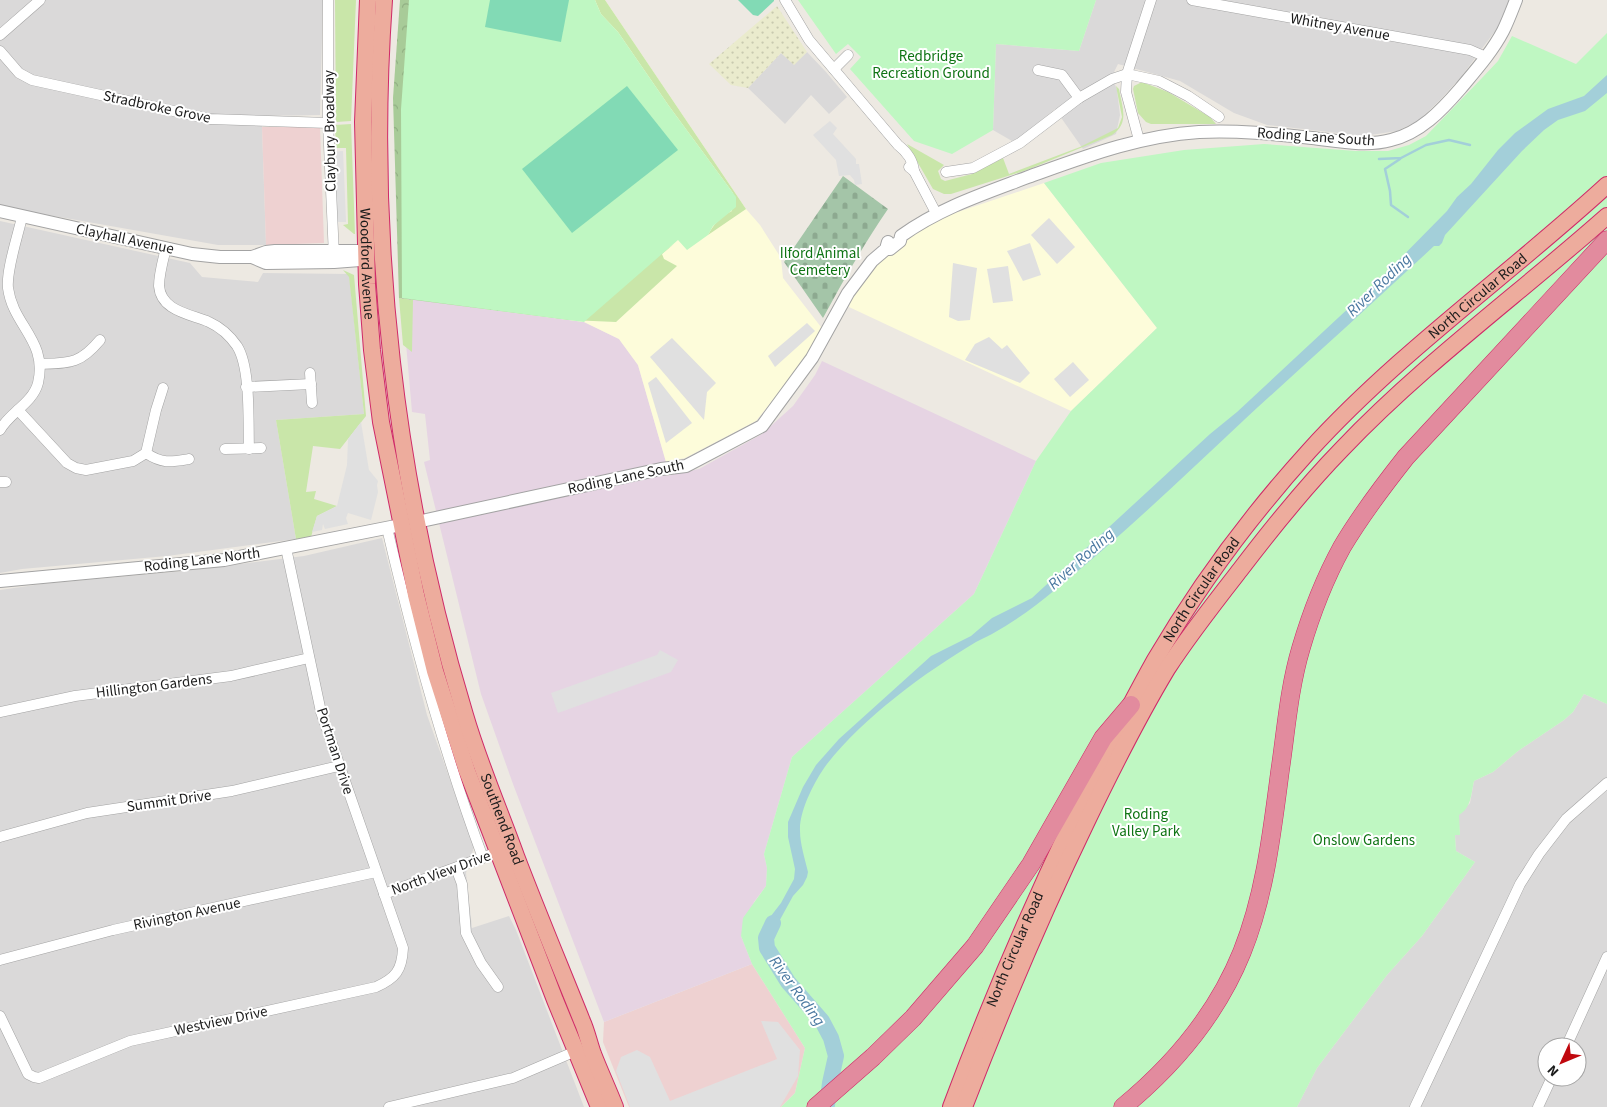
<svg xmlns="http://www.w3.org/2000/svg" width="1607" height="1107" font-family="'Source Sans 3',sans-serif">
	<defs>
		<pattern id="farmland-dots" width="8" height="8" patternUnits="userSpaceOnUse" patternTransform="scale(1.25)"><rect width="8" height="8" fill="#eaebcd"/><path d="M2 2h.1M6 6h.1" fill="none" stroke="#c8c9af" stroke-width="1.8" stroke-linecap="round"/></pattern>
		<pattern id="forest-crowns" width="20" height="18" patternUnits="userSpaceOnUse" patternTransform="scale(1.25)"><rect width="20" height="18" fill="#a8cb98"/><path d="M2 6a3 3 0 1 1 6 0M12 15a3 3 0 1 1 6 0" fill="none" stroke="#90ae82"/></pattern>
		<pattern id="cemetery-stones" width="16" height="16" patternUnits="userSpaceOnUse" patternTransform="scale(1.25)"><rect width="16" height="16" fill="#a4c5a8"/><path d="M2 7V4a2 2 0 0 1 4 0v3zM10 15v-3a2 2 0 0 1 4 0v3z" fill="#8da990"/></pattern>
	</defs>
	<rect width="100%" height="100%" fill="#ede9e2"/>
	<g fill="#dad9d9" fill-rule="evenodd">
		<path d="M0,0H323L320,115L260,116L262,127L266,245H218L20,210L0,205Z"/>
		<path d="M1096,0H1509L1498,27L1461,77L1440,100L1418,121L1397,131L1364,136L1267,125L1234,113L1180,81L1118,64L1112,76L1117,90L1120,115L1116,134L1083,149L1055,109L1018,139L1012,141L993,130L996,44L1079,51Z"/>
		<path d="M807,52L826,72L847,97L829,114L811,95L785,124L748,88L781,53L794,64Z"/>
		<path d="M0,221L190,263L202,277L258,282L263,273L349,274L364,414L276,420L296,539L167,556L22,569L0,573Z"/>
		<path d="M382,538L427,715L474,847L466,873L472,928L509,916L516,930L584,1107H0V590L42,584L184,571L304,556Z"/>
		<path d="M1584,694L1607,704V1107H1297L1317,1068L1387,975L1422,936L1475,862L1456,851L1455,835H1460L1458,815L1470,803L1474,781L1493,772L1518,751L1564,720L1573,712ZM1547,1047H1577V1077H1547Z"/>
	</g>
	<g fill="#eed1d1">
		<path d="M262,127H320L324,243L266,245Z"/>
		<path d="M752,964L805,1048L795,1093L781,1107H629L603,1042L604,1022Z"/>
	</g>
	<path fill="#e6d4e3" d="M402,298L584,322L619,339L638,365L666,462V476L699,469L762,434L793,406L815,375L822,361L1036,461L974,594L792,757L764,854L767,868L766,886L754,902L741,936L752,964L604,1022L513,784L481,694L424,462L430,460L425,414L412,412Z"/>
	<g fill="#fdfcda">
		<path d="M409,0H605L746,209L760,225L781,258L783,278L821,327L811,353L756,421L685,458L666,462L638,365L619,339L584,322L402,298Z"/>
		<path d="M1044,183L1157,328L1071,411L849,307L853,294L877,265L920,228L940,218Z"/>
	</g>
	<path fill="url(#farmland-dots)" d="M777,6L807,52L794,65L781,53L748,88L731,85L709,64Z"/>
	<g fill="#c9e6a9">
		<path d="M335,0H356L351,121L336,122Z"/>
		<path d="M595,0H605L746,209L708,235C713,225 721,216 732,211L733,193L669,106L618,32L601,14Z"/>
		<path d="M1142,82L1168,92L1210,117L1216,124H1151L1146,122L1138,113L1133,89L1134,86Z"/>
		<path d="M1116,86L1119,89C1122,107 1130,123 1112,135L1027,170L951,194H944L933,189L907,144L944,165L938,171L941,179L945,181L972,174L1003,158L1009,174L1080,147L1118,128L1122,117Z"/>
		<path d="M351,124L355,234H354L343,225L348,224L346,148H336L335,125Z"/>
		<path d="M674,244L662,254L664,259L677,266L616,322L570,320Z"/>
		<path d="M343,270L354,275L366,416L340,449L313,446L306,492L316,491L314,499L337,506L317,516L311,537L296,539L276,420L364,414L349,277Z"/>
		<path d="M399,298L413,300L412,352L403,345Z"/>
	</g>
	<path fill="url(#forest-crowns)" d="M400,0H415L570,320L399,298L393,98Z"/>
	<path fill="url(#cemetery-stones)" d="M843,176L888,209C864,244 843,281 823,318L784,262Z"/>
	<g fill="#bff7c2">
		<path d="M409,0H595L601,14L618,32L669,106L736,197V207L713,226L708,235L687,250L678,240L584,322L402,298L401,109Z"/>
		<path d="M798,0H1096L1079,51L996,44L993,130L952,154L914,141L850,69L861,57L848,44L836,54Z"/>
		<path d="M1607,33V704L1584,694L1573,712L1564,720L1518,751L1493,772L1474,781C1471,795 1471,808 1459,815L1460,835H1455L1456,851L1475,862L1422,936L1387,975L1317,1068L1297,1107H781L795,1093L805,1048L752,964L741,936L743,918L766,886L767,868L764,854L792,757L974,594L1036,461L1071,411L1157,328L1044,183L1101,163L1184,150L1264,144L1356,151H1388L1409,145L1426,136L1481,79L1498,61L1512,36L1576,64Z"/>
	</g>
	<g fill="#82dab5">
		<path d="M490,0H569L561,42L485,27Z"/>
		<path d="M738,0H774V1L758,16L753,15Z"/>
		<path d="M627,86L678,150L572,233L522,169Z"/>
	</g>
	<g fill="#e0e0e0">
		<path d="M830,121L837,128L833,134L856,159V164H859L862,184L855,185L854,180L850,175L839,176L836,160L813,135Z"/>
		<path d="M343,151L346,222H332L329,152Z"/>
		<path d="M1049,218L1075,247L1057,264L1031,235Z"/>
		<path d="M1030,243L1041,275L1023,281L1007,251Z"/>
		<path d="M953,263L977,268L970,320L958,321L949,317Z"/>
		<path d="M1008,266L1013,301L993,303L987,269Z"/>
		<path d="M807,323L815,331L775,367L768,356Z"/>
		<path d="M989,337L1002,349L1007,345L1030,373L1020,383L965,360L975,344Z"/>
		<path d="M672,338L716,383L707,392L704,420L650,357Z"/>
		<path d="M1073,362L1089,380L1070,397L1054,379Z"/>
		<path d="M656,377L692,423L666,443L648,383Z"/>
		<path d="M361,422L369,470L378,481L377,485L378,492L371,520L348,513L346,518L348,524L325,529L323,524L322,530L312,532L317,516L337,506L347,465L348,439Z"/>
		<path d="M660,650L678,660L671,672L558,713L551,693L657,655Z"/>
		<path d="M761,1021L778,1022L800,1050L798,1076L780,1107H630L616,1071L621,1057L637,1050L650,1057L670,1101L777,1059Z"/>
	</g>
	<path fill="#a3cfd9" d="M1607,75V93L1585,111L1558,120L1544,130L1522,151L1445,235L1442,243L1439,246H1434C1371,305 1307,362 1244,420C1182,478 1122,536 1056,589C1036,606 1015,621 992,634C987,637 981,639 976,642C924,673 865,716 827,764C815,780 799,811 800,831C800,844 805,859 808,872L807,877L803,885L793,896L776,927L772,940L760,948L764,925L781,903L794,879L795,869L788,837V822L803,787L816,765L839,739L931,656L971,636L992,618L1032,598L1210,434L1237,412L1382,277L1447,211L1457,197L1471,184L1498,150L1515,133L1548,109L1584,96Z"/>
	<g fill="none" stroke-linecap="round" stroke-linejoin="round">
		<g stroke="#a3cfd9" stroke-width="2.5">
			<path d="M1379,159L1401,158L1426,145L1449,140L1470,145"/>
			<path d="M1400,159L1385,169L1390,191L1391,205L1408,217"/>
		</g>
		<path stroke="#a3cfd9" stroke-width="16" d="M773,923L766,938L767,948L788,982L822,1021L831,1038L836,1056L830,1083L827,1105"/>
		<defs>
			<g id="minor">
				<path d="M328,0V123L334,256"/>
				<path d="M785,0L809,40L898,145C907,152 913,160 914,171"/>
				<path d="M1192,0L1470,50L1486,57"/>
				<path d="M0,35L40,0"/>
				<path d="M0,51L19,73L32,80L210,119L328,123"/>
				<path d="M834,69L848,55"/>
				<path d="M1038,70L1062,75L1079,98"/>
				<path d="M1139,140L1126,92L1127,74L1151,0"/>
				<path d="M909,167L914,171L936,213"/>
				<path d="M946,172L973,168L1020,143L1079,98L1112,79L1127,74L1159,81L1188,96L1219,117"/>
				<path d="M166,248C163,260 159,274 159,286C161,311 190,314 209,322C220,327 230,336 237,346C251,368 248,423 249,449"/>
				<path d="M40,364C70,363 80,364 100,340"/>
				<path d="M310,373L312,403"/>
				<path d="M246,387L311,384"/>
				<path d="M18,410L67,463L76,468L86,470L133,461L146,453C162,464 171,462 189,459"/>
				<path d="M0,430C9,413 33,403 38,383C48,341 13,326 8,288C6,271 18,235 22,217"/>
				<path d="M225,449L261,448"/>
				<path d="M146,453L156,410L163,388"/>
				<path d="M0,482H6"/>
				<path d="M387,528C413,640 443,750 483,858"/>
				<path d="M0,712L75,696L231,676L309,658"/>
				<path d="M0,837L87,813L232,791L339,766"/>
				<path d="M456,868L462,884L466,933L481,963L498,987"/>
				<path d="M384,894L498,852"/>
				<path d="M0,960L113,930L376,872"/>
				<path d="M0,1016L28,1074L34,1077L39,1078L130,1041L376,987C396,978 402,970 403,948L321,712L286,548"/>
				<path d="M1566,1047L1607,957"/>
				<path d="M389,1107L513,1078L576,1051"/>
				<path d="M1415,1107L1520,884L1539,854L1566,819L1607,783"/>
				<path d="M1538,1107L1552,1077"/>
			</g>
			<g id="tertiary">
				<path d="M0,211L192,254L220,257H252L266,263L334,262L360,260L367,256L361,251H275L266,252L252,257"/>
				<path d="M886,249H890L900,241L901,236C940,208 983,194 1028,177C1084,157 1138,136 1199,132C1236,130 1275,134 1312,138C1338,141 1366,147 1391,140C1420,133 1441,111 1460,89C1475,71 1492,52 1503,31C1508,21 1512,10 1516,0"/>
				<path d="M417,522L661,469L686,466L762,426L812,358L848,293L872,261L886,249L888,242"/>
				<path d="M0,581L224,560L401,525"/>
			</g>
			<g id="trunk">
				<path id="s1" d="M368,0L363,122L367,284L372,350L381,422L416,595L435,671L467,771L555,1000L599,1107"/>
				<path id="s2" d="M384,0C367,240 395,485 465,715C479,763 499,809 516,856C537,911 560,966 582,1021C587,1032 589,1043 593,1054C600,1072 608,1089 615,1107"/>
				<path id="s3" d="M951,1107C987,1010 1028,914 1073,820C1099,766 1126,712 1155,660C1199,585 1251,515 1309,451C1399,352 1509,275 1607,185"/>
				<path d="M964,1107C1001,1011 1041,916 1086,823C1111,771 1137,719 1167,669C1189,635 1215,602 1240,570C1272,528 1305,487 1342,449C1423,364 1519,294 1607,216"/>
			</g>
			<g id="motorway">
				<path d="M816,1107L873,1057L913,1018L975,946L1031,864L1103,738L1131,705"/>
				<path d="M1123,1107C1174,1065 1217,1014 1242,952C1265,895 1272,832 1280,771C1286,731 1289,688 1301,648C1311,614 1325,578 1342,547C1361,515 1383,486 1406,457L1607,240"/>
			</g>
		</defs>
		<use href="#minor" stroke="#a3a3a3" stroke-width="11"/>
		<use href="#tertiary" stroke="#a3a3a3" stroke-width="14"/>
		<use href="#trunk" stroke="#cf2a68" stroke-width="18"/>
		<use href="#motorway" stroke="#cf2a68" stroke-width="19"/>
		<use href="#minor" stroke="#fff" stroke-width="10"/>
		<use href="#tertiary" stroke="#fff" stroke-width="12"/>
		<use href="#trunk" stroke="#edac9d" stroke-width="16"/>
		<use href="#motorway" stroke="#e28b9e" stroke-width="18"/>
	</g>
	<g text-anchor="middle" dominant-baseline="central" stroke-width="4" stroke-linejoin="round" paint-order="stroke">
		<g font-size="15" fill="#1c1c1c" stroke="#fff">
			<text transform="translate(1340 27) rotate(10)">Whitney Avenue</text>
			<text transform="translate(157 107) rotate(12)">Stradbroke Grove</text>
			<text transform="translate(330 131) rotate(-91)">Claybury Broadway</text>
			<text transform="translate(1316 137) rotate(4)">Roding Lane South</text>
			<text transform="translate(125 239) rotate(12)">Clayhall Avenue</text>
			<text stroke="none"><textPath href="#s1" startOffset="264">Woodford Avenue</textPath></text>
			<text stroke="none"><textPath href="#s3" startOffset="981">North Circular Road</textPath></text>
			<text transform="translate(626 477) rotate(-12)">Roding Lane South</text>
			<text transform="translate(202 560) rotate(-7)">Roding Lane North</text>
			<text stroke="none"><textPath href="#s3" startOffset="576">North Circular Road</textPath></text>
			<text transform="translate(154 686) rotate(-7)">Hillington Gardens</text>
			<text transform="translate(335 751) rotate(72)">Portman Drive</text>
			<text transform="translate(169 801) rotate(-8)">Summit Drive</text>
			<text stroke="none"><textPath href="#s2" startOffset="834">Southend Road</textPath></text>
			<text transform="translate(441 873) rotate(-20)">North View Drive</text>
			<text transform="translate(187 914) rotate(-12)">Rivington Avenue</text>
			<text stroke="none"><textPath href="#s3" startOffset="170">North Circular Road</textPath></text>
			<text transform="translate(221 1021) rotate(-12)">Westview Drive</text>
		</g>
		<g font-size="15" fill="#0f7414" stroke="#fff">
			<text x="931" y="56">Redbridge<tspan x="931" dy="17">Recreation Ground</tspan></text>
			<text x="820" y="253">Ilford Animal<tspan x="820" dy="17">Cemetery</tspan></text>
			<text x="1146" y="814">Roding<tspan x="1146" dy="17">Valley Park</tspan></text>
			<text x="1364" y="840">Onslow Gardens</text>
		</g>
		<g font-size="16" font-style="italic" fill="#4a78a0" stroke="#fff">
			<text transform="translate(1379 285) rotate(-44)">River Roding</text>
			<text transform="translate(1081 559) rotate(-42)">River Roding</text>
			<text transform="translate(797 991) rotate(54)">River Roding</text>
		</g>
	</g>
	<g transform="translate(1562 1062) rotate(226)"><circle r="24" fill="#ffffff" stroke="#a4a4a4"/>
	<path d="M0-4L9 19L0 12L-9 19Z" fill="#c0080e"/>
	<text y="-8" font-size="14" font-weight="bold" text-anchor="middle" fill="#1c1c1c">N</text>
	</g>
</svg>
